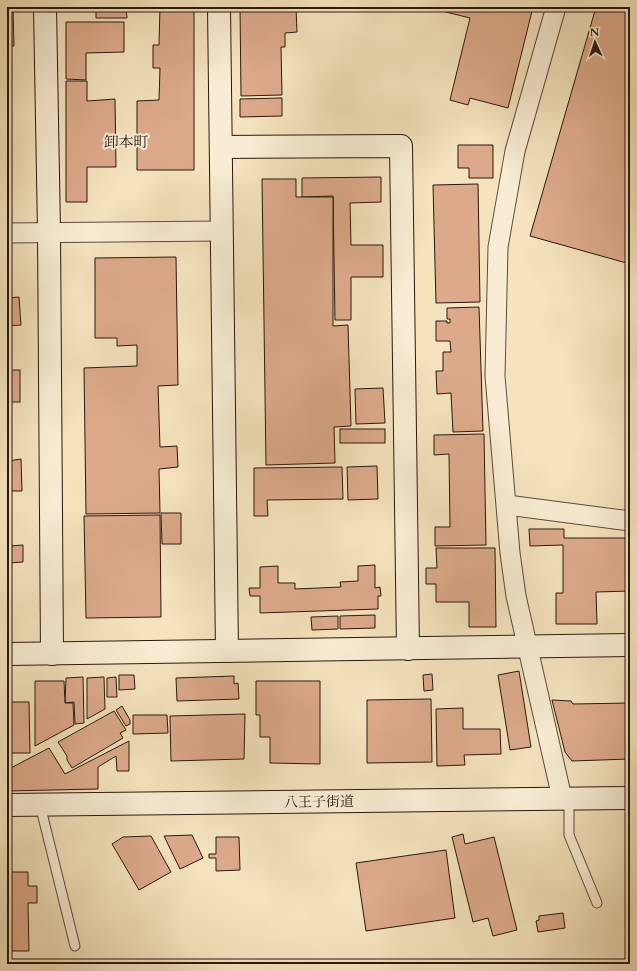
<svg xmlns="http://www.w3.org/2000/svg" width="637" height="971" font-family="Cardo,'Noto Serif JP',serif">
	<rect width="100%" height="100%" fill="#f4e3bd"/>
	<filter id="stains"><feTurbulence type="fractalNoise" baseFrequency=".005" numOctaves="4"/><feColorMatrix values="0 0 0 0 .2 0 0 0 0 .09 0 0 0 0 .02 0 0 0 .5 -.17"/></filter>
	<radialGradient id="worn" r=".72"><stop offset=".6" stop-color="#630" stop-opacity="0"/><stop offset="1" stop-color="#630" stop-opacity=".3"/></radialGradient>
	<g fill="#dcaa8b" stroke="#2a180e">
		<path d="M7,7H13L14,46H7Z"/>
		<path d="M96,7H126L127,18H96Z"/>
		<path d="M160,7H194V170H137V101L159,100L160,68H153V45H159Z"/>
		<path d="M240,7H296L297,32L285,33V47H281L282,95L241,96Z"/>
		<path d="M426,7H533L508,108L470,98L468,105L450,100L470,18Z"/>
		<path d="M596,7H630V264L530,236Z"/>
		<path d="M66,22H124V52L86,53V80L66,79Z"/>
		<path d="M66,81H87V101L115,99L116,167H87V202H66Z"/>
		<path d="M282,98V116L240,117V99Z"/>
		<path d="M458,145H493V178H469V168H458Z"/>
		<path d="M381,177V202L350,203L351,245H383V277H351V320H335L333,196L302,197V178Z"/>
		<path d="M262,179H296V197H333V326L348,325L351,426L334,427L335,463L266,465Z"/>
		<path d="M478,184L480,302L436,303L433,185Z"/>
		<path d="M176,257L178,385L158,386L160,447L177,446L178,467L159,469L160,513L86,514L84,368L137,366V345L117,346V338H95V258Z"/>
		<path d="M19,297L21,325L7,326V298Z"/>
		<path d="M479,307L483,431L453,432L451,393L437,394L436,371H443V352H451L450,341H436V321H447V323H450V319H447V308Z"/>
		<rect x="7" y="370" width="13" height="32"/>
		<path d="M383,388L385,423L356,424L355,389Z"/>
		<rect x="340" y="429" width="45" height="14"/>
		<path d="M7,432L8,461L21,459L22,491H8L9,546L23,545V562L9,563L10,618H7Z"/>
		<path d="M484,434L486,545L435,546V527H450L449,454L434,455V435Z"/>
		<path d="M377,466L378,499L348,500L347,467Z"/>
		<path d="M342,467L343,499L267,500L268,516H254V468Z"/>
		<path d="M161,513H181V544H162Z"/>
		<path d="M160,515L161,617L86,618L84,516Z"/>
		<path d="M529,529H564V538H630V591L596,592L597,624H556V593H563V545L530,546Z"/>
		<path d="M436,548H495L496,627H469V602H436V584H426V568H437Z"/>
		<path d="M375,565V588L380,587L381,596H378V609L260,613V596H250L249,588H260V567L278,566V583H295V589L341,587L340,582L358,581V566Z"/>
		<path d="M375,615V628L340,629V616Z"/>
		<path d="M338,616V629L312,630L311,617Z"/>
		<path d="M519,671L531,747L510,750L498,675Z"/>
		<path d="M432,674L433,690L424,691L423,675Z"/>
		<path d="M119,675H134L135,689L119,690Z"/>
		<path d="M234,676V684L238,683L239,699L177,701L176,678Z"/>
		<path d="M83,677L84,723L75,724L74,702L65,703L66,678Z"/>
		<path d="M104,677L105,709L87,719V678Z"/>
		<path d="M116,677L117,697H107V678Z"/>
		<path d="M35,681H64L65,703H73L74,725L35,746Z"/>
		<path d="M256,681H320V764L270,763V737H260V715H256Z"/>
		<path d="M431,699L432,762L367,763V700Z"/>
		<path d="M552,700L571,701L573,704L630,703V759L572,761L565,752Z"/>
		<path d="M7,702H29L30,753H7Z"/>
		<path d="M122,706L130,720V724L126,726L116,710Z"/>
		<path d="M463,708V729H500L501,754L464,755L465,765L437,766L436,709Z"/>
		<path d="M114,711L126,730L120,733L123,738L72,768L67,760V756L58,742Z"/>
		<path d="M245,714L244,759L171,761L170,716Z"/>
		<path d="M133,715H167L168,733L133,734Z"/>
		<path d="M129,741V771H117L116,756L98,767V789L7,791V770L49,748L65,774Z"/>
		<path d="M463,834L465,844L494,837L517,930L493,936L488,918L473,922L452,837Z"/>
		<path d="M192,835L203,858L180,869L164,836Z"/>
		<path d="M151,836L171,872L139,890L112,844L123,837Z"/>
		<path d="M216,837H239L240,870L216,871V858H209V854H216Z"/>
		<path d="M446,850L455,918L366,931L356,863Z"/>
		<path d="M7,872H28V886H37V903H28L29,951H7Z"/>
		<path d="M563,913L565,928L538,932L536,921L539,920V916Z"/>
	</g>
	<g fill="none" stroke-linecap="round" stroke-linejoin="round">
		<defs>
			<g id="lane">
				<path d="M569,798V835L597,903"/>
				<path d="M40,805L75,946"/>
			</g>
			<g id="street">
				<path d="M556,7L515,151L498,247L495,376L510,553L516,596L562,798"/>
				<path d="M7,233L222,231"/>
				<path d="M507,505L630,521"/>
			</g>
			<g id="secondary">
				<path d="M45,7L49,232L52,654"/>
				<path d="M219,7L227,651"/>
				<path d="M221,147L401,146L408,649"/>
				<path d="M7,654L630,645"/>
				<path d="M7,805L630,798"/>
			</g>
		</defs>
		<use href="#lane" stroke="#5c4b3a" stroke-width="11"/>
		<use href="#street" stroke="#5c4b3a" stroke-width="21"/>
		<use href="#secondary" stroke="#2a180e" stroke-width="24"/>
		<use href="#lane" stroke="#f8edd4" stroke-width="9"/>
		<use href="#street" stroke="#f8edd4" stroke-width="19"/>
		<use href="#secondary" stroke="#f8edd4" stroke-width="22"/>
	</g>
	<g text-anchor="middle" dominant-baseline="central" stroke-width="4" stroke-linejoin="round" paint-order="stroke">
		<g font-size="14" fill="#2a180e" stroke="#f8edd4">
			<text transform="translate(319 802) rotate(-1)">八王子街道</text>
		</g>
		<g font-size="15" fill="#2a180e" stroke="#f8edd4">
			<text x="126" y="142">卸本町</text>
		</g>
	</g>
	<rect width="637" height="971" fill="none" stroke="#f4e3bd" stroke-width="24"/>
	<rect x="8" y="8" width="621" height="955" fill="none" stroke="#2a180e" stroke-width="2"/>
	<rect x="12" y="12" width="613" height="947" fill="none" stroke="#2a180e"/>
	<g transform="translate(595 42) rotate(357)" stroke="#f8edd4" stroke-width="3" paint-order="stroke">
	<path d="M0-3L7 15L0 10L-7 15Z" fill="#2a180e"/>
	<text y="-6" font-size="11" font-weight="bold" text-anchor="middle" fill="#2a180e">N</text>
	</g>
	<rect width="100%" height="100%" filter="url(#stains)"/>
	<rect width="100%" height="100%" fill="url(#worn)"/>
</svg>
